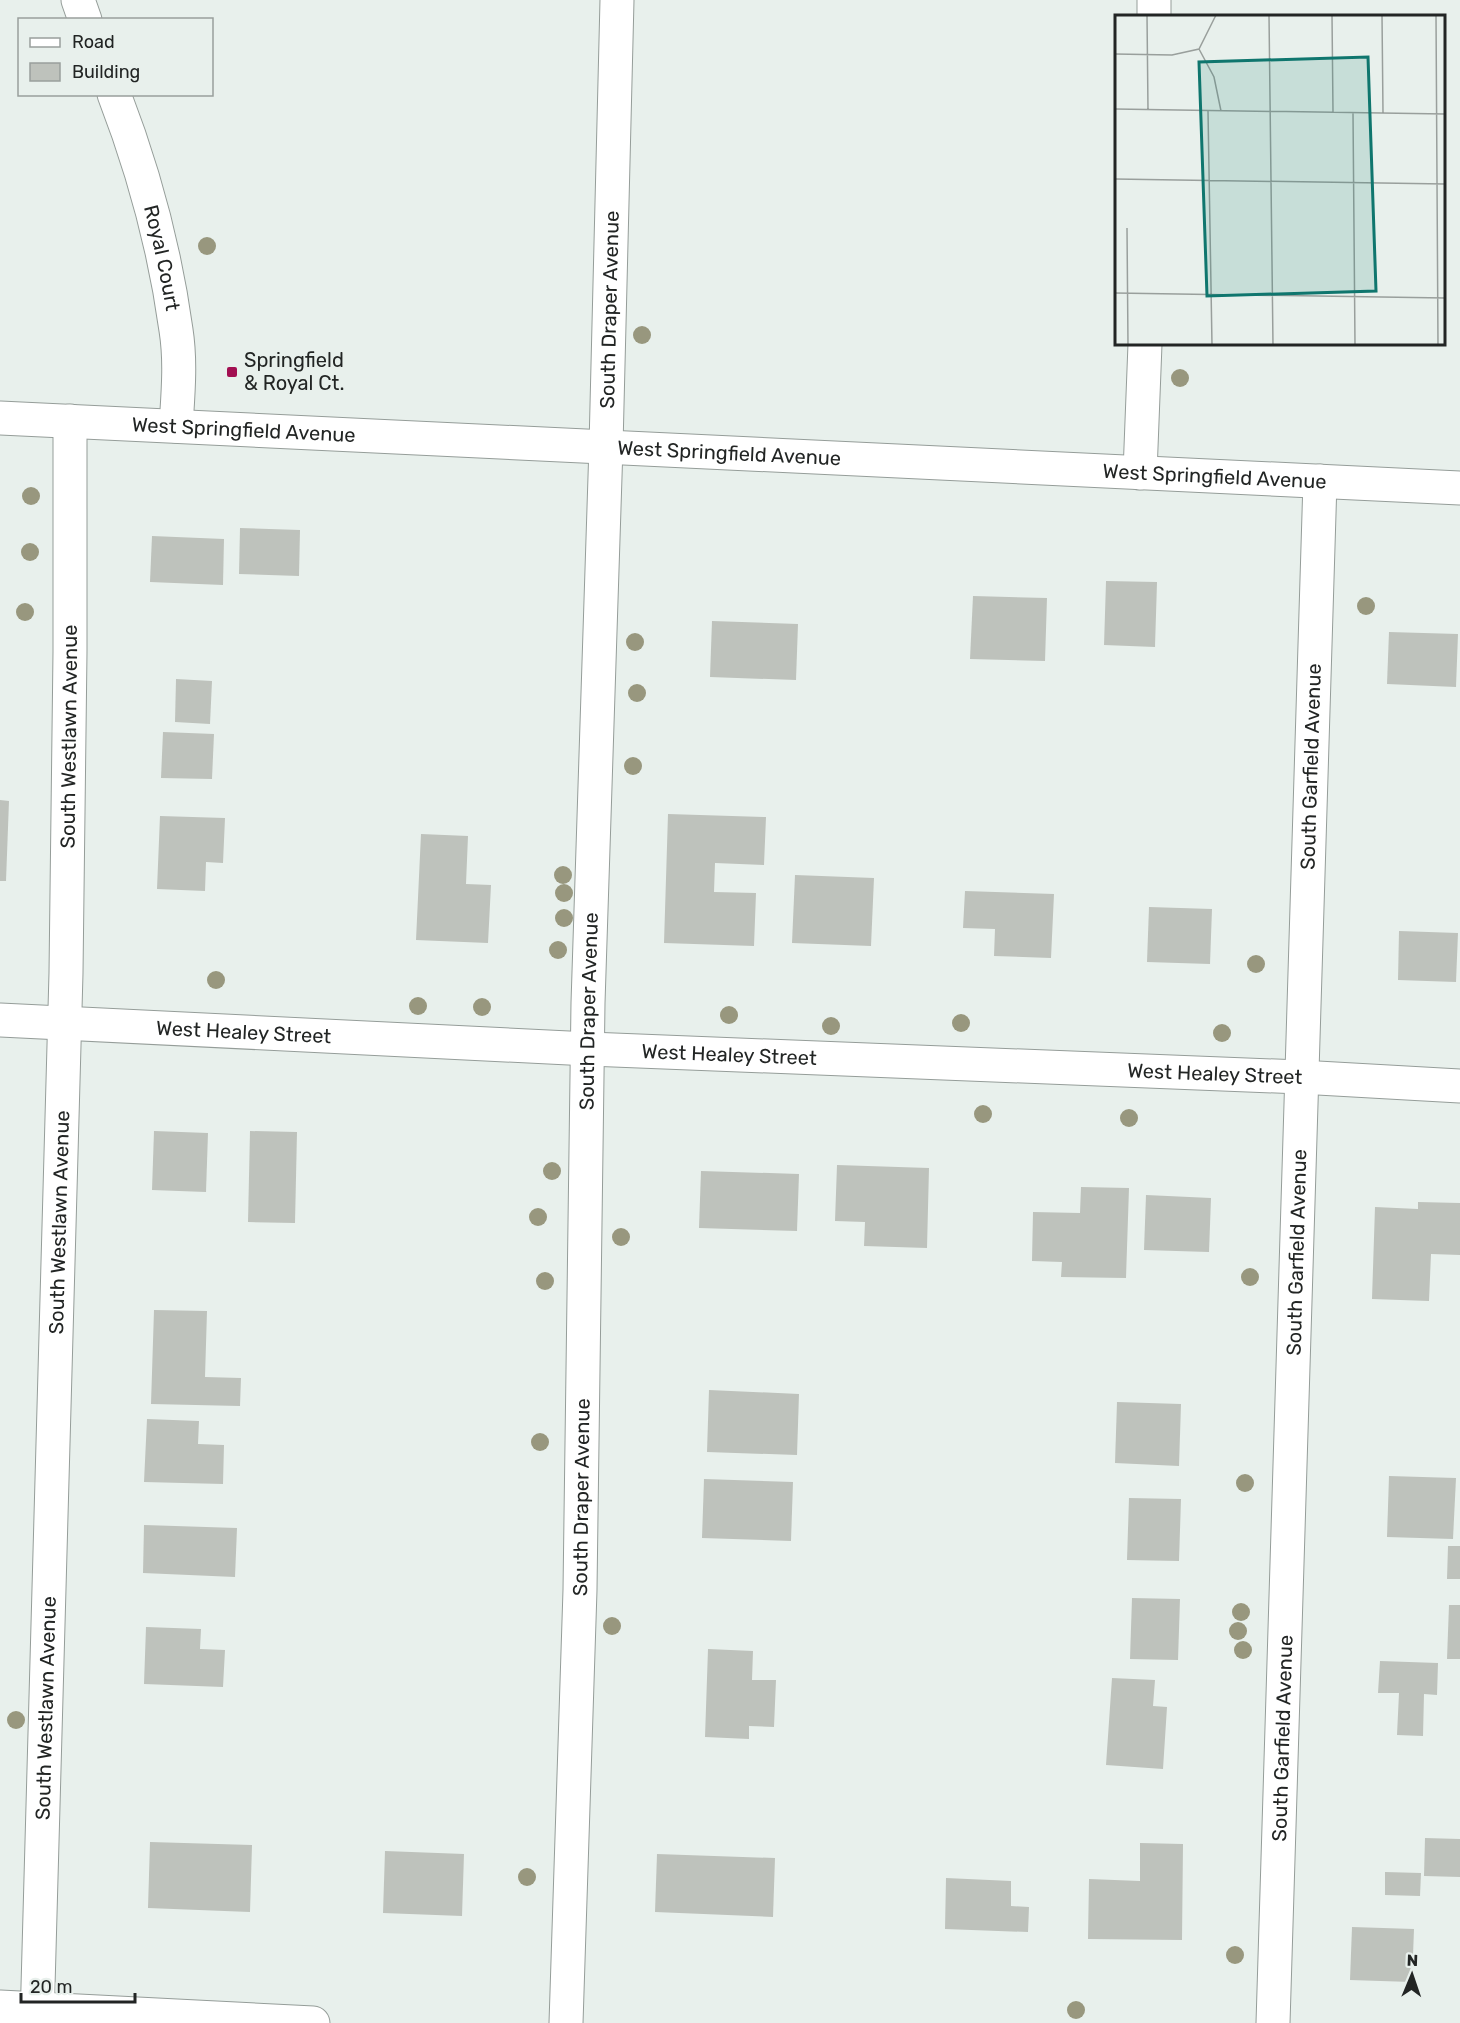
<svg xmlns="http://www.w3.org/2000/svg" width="1460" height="2023" font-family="Rubik,sans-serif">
	<rect width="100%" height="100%" fill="#e8f0ec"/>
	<g fill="#bec2bc">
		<path d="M240,528L300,530L299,576L239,574Z"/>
		<path d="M152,536L224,539L223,585L150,582Z"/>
		<path d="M1106,581L1157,582L1155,647L1104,645Z"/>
		<path d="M973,596L1047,598L1045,661L970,659Z"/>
		<path d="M712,621L798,624L796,680L710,677Z"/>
		<path d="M1389,632L1458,634L1456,687L1387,684Z"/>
		<path d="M176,679L212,681L210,724L175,722Z"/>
		<path d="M163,732L214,734L212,779L161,778Z"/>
		<path d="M0,800L9,801L6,881H0Z"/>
		<path d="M668,814L766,817L764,865L715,863L714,892L756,893L754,946L664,943Z"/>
		<path d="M160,816L225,818L223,863L206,862L205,891L157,889Z"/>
		<path d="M421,834L468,836L466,884L491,885L488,943L416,940Z"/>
		<path d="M795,875L874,878L871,946L792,943Z"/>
		<path d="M965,891L1054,894L1051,958L994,956L995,929L963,928Z"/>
		<path d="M1149,907L1212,909L1210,964L1147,962Z"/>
		<path d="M1399,931L1458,933L1456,982L1398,980Z"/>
		<path d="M154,1131L208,1133L206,1192L152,1190Z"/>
		<path d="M250,1131L297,1132L295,1223L248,1222Z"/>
		<path d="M837,1165L929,1168L927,1248L864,1246L865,1222L835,1221Z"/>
		<path d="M701,1171L799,1174L797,1231L699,1228Z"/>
		<path d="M1081,1187L1129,1188L1126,1278L1061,1277L1062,1262L1032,1261L1033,1212L1080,1213Z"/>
		<path d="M1146,1195L1211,1198L1209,1252L1144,1250Z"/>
		<path d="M1418,1202L1460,1203V1255L1431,1254L1429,1301L1372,1299L1375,1207L1418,1209Z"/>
		<path d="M154,1310L207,1311L205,1377L241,1378L240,1406L151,1404Z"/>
		<path d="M709,1390L799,1394L797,1455L707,1452Z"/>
		<path d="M1117,1402L1181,1404L1179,1466L1115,1463Z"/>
		<path d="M147,1419L199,1421L198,1444L224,1445L223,1484L144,1482Z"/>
		<path d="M1389,1476L1456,1478L1453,1539L1387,1537Z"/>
		<path d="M704,1479L793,1482L791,1541L702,1538Z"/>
		<path d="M1129,1498L1181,1499L1179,1561L1127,1560Z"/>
		<path d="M144,1525L237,1528L235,1577L143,1573Z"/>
		<path d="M1448,1546H1460V1579H1447Z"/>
		<path d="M1132,1598L1180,1599L1178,1660L1130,1659Z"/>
		<path d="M1449,1605H1460V1659H1447Z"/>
		<path d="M146,1627L201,1629L200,1649L225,1650L223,1687L144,1684Z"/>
		<path d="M708,1649L753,1651L752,1680H776L774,1727L749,1726V1739L705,1737Z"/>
		<path d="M1380,1661L1438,1663L1437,1695L1424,1694L1423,1736L1397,1735L1399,1693H1378Z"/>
		<path d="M1112,1678L1155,1680L1153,1706L1167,1707L1163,1769L1106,1765Z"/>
		<path d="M1425,1838L1460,1839V1877L1424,1876Z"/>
		<path d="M150,1842L252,1845L250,1912L148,1908Z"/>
		<path d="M1140,1843L1183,1844L1182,1940L1088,1939L1089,1879L1140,1881Z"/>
		<path d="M385,1851L464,1854L462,1916L383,1913Z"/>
		<path d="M657,1854L775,1858L773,1917L655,1912Z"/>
		<path d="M1385,1872L1421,1873L1420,1896L1385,1895Z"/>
		<path d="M946,1878L1011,1881V1906L1029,1907L1028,1932L945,1929Z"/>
		<path d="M1352,1927L1414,1929L1412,1982L1350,1980Z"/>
	</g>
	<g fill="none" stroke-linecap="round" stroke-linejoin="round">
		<defs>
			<g id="minor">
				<path d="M78,0L85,20"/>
				<path d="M1154,16V0"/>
				<path id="s1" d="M114,94C143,169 165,250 176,330C181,362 178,394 176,426"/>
				<path d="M1140,473L1145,344"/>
				<path id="s2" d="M0,1020L589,1049L1300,1077L1460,1086"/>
				<path d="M0,2007L313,2023"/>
				<path id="s3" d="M37,2023L66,973L70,652V421"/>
				<path id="s4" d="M566,2023L580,1590L588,1003L606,446L617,0"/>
				<path id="s5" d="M1273,2023C1291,1509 1302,995 1320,481"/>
			</g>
			<g id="secondary">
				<path id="s6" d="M0,418L1460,488"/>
			</g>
		</defs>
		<use href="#minor" stroke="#959d99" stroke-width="35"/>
		<use href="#secondary" stroke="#959d99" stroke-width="35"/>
		<use href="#minor" stroke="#fff" stroke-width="33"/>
		<use href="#secondary" stroke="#fff" stroke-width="33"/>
	</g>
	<g fill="#98977e">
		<circle cx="207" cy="246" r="9"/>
		<circle cx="642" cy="335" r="9"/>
		<circle cx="1180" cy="378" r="9"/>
		<circle cx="31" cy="496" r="9"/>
		<circle cx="30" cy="552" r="9"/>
		<circle cx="1366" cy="606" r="9"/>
		<circle cx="25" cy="612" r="9"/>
		<circle cx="635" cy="642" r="9"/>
		<circle cx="637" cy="693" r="9"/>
		<circle cx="633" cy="766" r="9"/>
		<circle cx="563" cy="875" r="9"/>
		<circle cx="564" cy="893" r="9"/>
		<circle cx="564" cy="918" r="9"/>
		<circle cx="558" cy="950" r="9"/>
		<circle cx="1256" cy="964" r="9"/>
		<circle cx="216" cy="980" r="9"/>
		<circle cx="418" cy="1006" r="9"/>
		<circle cx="482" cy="1007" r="9"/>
		<circle cx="729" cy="1015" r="9"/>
		<circle cx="961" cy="1023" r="9"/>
		<circle cx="831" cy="1026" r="9"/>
		<circle cx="1222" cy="1033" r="9"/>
		<circle cx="983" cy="1114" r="9"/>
		<circle cx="1129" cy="1118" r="9"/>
		<circle cx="552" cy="1171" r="9"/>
		<circle cx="538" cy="1217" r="9"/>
		<circle cx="621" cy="1237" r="9"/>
		<circle cx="1250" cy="1277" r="9"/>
		<circle cx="545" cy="1281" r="9"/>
		<circle cx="540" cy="1442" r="9"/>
		<circle cx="1245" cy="1483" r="9"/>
		<circle cx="1241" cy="1612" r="9"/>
		<circle cx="612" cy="1626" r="9"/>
		<circle cx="1238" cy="1631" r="9"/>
		<circle cx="1243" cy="1650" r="9"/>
		<circle cx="16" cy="1720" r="9"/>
		<circle cx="527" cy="1877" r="9"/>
		<circle cx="1235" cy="1955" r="9"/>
		<circle cx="1076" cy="2010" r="9"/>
	</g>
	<rect fill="#a20f51" stroke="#e8f0ec" stroke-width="2" x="226" y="366" width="12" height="12" rx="3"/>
	<g text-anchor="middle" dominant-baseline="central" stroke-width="4.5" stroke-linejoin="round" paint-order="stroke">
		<g font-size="20" fill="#222524" stroke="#e8f0ec">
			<text stroke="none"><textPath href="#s1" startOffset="171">Royal Court</textPath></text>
			<text stroke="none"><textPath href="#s4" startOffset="1714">South Draper Avenue</textPath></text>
			<text stroke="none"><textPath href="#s6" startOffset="244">West Springfield Avenue</textPath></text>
			<text stroke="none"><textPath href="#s6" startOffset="730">West Springfield Avenue</textPath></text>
			<text stroke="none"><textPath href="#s6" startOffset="1216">West Springfield Avenue</textPath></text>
			<text stroke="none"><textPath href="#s3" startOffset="1287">South Westlawn Avenue</textPath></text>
			<text stroke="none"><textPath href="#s5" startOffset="1257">South Garfield Avenue</textPath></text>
			<text stroke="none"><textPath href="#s4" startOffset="1012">South Draper Avenue</textPath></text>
			<text stroke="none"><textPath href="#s2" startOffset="244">West Healey Street</textPath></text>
			<text stroke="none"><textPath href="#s2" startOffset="730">West Healey Street</textPath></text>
			<text stroke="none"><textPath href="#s2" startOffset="1216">West Healey Street</textPath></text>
			<text stroke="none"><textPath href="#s3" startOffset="801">South Westlawn Avenue</textPath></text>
			<text stroke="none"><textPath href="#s5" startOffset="771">South Garfield Avenue</textPath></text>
			<text stroke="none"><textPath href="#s4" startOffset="526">South Draper Avenue</textPath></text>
			<text stroke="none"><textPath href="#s3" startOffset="315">South Westlawn Avenue</textPath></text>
			<text stroke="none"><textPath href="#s5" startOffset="285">South Garfield Avenue</textPath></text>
		</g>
		<g font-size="20" fill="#222524" stroke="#e8f0ec" text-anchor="start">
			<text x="244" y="360">Springfield<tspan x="244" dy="23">&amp; Royal Ct.</tspan></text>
		</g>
	</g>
	<g transform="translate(1115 15)">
		<rect width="330" height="330" fill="#e8f0ec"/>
		<path fill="none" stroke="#999f9c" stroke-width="1.5" d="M32,0L33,95M154,0L158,330M217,0L218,97M267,0L268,98M321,0L323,330M84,34L99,62L106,96M0,39L57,40L84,34L101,0M0,94L330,99M93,96L97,330M238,98L240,330M0,164L330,169M12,213L13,330M0,278L330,283"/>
		<path fill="#0f766e" fill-opacity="0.15" stroke="#0f766e" stroke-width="3" d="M253,42L261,276L92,281L84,47Z"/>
		<rect width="330" height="330" fill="none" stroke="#222524" stroke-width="3"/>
	</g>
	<rect x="18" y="18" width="195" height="78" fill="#e8f0ec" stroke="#999f9c" stroke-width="1.5"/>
	<rect x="30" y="38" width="30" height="9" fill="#ffffff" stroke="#999f9c" stroke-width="1.5"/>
	<text x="72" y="48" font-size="18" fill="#222524">Road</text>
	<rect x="30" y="63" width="30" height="18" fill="#bec2bc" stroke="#999f9c" stroke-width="1.5"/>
	<text x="72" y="78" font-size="18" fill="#222524">Building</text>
	<g transform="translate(1412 1975) rotate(2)" stroke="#e8f0ec" stroke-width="4.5" paint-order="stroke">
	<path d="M0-4.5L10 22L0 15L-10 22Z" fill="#222524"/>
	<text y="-9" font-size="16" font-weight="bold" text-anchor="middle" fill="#222524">N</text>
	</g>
	<path d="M21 1993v9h114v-9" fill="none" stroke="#222524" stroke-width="3"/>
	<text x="30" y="1993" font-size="18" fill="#222524" stroke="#e8f0ec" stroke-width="4.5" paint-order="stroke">20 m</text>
</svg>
